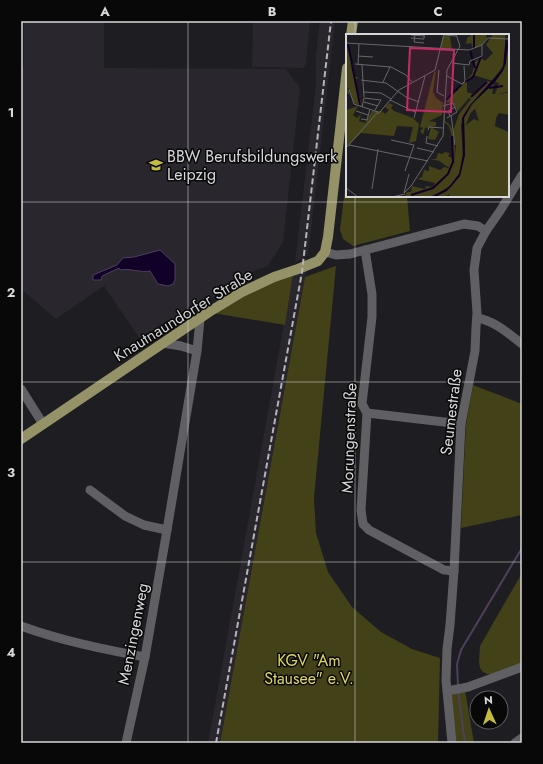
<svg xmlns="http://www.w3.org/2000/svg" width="543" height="764" font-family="Jost,sans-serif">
	<rect width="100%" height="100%" fill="#1e1d21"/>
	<g fill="#29262e">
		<path d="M24,21H104V68L286,69L300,88L283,242L268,266L248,273L144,345L104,286L56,319L21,289V67H24Z"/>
		<path d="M253,21H310L306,64L303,68L252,67Z"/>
		<path d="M320,21H335L308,256L295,262L316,85V55Z"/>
		<path d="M306,270L220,743H208L293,274Z"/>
	</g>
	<g fill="#434117">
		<path d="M347,172V196H407L410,231L353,246L343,239L340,230Z"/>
		<path d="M336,266L314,498L316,533L328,572L352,607L381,632L412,649L440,658L438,743H220L305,277Z"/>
		<path d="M293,274L285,325L213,313L256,288Z"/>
		<path d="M473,385L522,404V515L461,528L466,424Z"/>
		<path d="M522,573V664L494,674H487L483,672L480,668L479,662L480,646Z"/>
		<path d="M465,690L474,743H456L450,697L456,691Z"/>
	</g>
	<path fill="#110028" stroke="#4d405d" d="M160,250L175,264V280L173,284L168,286L158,284L150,271C140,273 131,268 120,270L119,268L102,276L101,280H93V275L117,265L123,258L134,257Z"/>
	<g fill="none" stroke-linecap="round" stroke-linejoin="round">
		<g stroke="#4d405d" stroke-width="2">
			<path d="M458,686L457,664L461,650L522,548"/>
			<path d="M458,691L465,743"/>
		</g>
		<g stroke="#605f63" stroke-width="9">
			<path d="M365,250L372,294V317L362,404L367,413L361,510L363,524L369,530L444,570L454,571"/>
			<path d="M325,252L336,255L350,254L464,224L478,226L486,231"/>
			<path d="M477,318C495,321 508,333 522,344"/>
			<path d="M163,343L181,346L197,351"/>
			<path d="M21,389L43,424"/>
			<path d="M367,413L461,424"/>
			<path d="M90,490L125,516L144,525L167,530"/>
			<path d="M21,626C62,641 103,649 145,657"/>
			<path d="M447,691L468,687L522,667"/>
			<path d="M126,743L145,657L167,530L197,351L200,319"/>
			<path d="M452,743L446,680L447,649L450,625L454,571L461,424L475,351L476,327L477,313L474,270L477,248L486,231L500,211L522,175"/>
			<path d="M515,743L522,738"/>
		</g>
		<g stroke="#959267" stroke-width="10">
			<path d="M351,35L353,21"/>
			<path d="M21,439L209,312L242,292L274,277L298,269L318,261L325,252L328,237L347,68"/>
		</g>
		<path stroke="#b5b4b8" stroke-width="2" stroke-dasharray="6 3" stroke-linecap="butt" d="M216,743L302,272L331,21"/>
	</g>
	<path fill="none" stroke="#d8d7da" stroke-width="1" stroke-opacity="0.55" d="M188,21V743M355,21V35M355,196V743M21,202H522M21,382H522M21,562H522"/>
	<defs>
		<symbol id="school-bare" viewBox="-9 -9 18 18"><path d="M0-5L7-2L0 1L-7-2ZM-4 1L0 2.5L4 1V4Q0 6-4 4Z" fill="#c4bc3e" stroke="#080809" stroke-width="2.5" paint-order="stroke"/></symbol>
	</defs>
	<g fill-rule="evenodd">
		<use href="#school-bare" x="146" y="155" width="20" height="20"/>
	</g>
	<g text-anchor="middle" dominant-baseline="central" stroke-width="3" stroke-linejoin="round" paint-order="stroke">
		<g font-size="16" fill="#d8d7da" stroke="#080809" text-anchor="start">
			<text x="167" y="156">BBW Berufsbildungswerk<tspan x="167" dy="18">Leipzig</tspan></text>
		</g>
		<g font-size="16" fill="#d8d7da" stroke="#080809">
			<text transform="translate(183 315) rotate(-32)">Knautnaundorfer Straße</text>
			<text transform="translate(451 412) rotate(-83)">Seumestraße</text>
			<text transform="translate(349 438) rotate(-88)">Morungenstraße</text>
			<text transform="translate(133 634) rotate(-79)">Menzingenweg</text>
		</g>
		<g font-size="16" fill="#ddd661" stroke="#080809">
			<text x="309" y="660">KGV "Am<tspan x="309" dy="18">Stausee" e.V.</tspan></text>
		</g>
	</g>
	<g transform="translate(346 34)">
		<rect width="163" height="163" fill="#1e1d21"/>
		<path d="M127,0H140L141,4L136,11L127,14L125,9L120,10L121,4ZM147,0H160L158,30L147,47L127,41L121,48V58L127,60L141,47L146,48L118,80L115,91L117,125L113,140L106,150L92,160L84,163L59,162L61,158H65L66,152L79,155L80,152L87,153L89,149L71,145L76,143L78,136L83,137V132L94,136L98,133L105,135L93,127L84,125H90L92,119L97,120L98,118L104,119L102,122L106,124V104L103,92L98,88L99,72V87L104,91L106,95L109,114L108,131L110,112L107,97L113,80L125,65L123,64L112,77L107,69L100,68L108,57H112L111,55L117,51L119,53L116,50L126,40L129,28L135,24L139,27L147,19L140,11ZM97,2H104L106,15L95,14ZM163,5V42H158H163V57L150,61L163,58V81L153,79L150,84L149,92L163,98V163H104L103,160L99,163H89L105,153L114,142L119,121L118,84L126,70L148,49L146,60H149L153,49L149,48L159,31ZM138,65L129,75L133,87L128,85L120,91L124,80ZM0,10L6,30H3L6,31L9,43H13L9,46L16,72L8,69L3,54L1,55L3,57L4,63L3,60L0,59ZM90,37L87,58L90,64L97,69L96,81L83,87L90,88V92L79,94L77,101L74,97L77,94L74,93L88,38ZM43,69L47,71L45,74L48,77L67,84L73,90L70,107L63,109L67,93L51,92L48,102L15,99L1,112L0,76L12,72L7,81L11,84L15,80L13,87L19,89L26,77H36L39,80L43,76L39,73ZM85,93L93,98L89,106L82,105Z" fill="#434117" fill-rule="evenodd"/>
		<path d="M160,0L162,12L160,29L157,37L148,49L126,70L118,84L119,121L114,142L101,157L89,163H84L102,154L113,140L117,120L116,84L124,71L157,34Z" fill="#110028"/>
		<path fill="none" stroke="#110028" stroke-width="2" d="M128,0V14M2,10L6,30M124,16L129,34M6,31L14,71M119,48L127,43L135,23M143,54L157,52M125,63L141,48M100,66L115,51M65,161L87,154L102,140L107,128L106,102"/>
		<path fill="none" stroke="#68676b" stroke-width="1" d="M69,0L68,8L78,9M65,1L79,2M98,1L110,2M65,4L78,5V0M0,9L123,16L136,11L142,4L163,5M12,22L27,23M106,29L123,31L124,27L136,22V11M9,30L45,33L60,41L66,48M12,31L13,10M16,31L18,63M93,36L91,58L98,62M101,42L116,50M15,46L40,49L60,63L73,68M37,48L44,33M116,50L119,47L118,32M3,55L8,70L32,78M17,58L35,59L45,65M44,66L69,78M18,68L32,72M97,72L107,69L111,78L101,84M16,73L18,64L35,66L29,76M10,77L22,81M32,80L53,56L89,36L98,0M105,81L109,111M104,82L102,77L109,73M68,84L79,42M15,85L21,86L24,75M82,96L83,93L97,94M81,102L80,109L92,112M45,106L68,111L59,137M3,111L82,127M0,114L32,78M71,114L88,118M0,154L12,163M26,155L32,115M58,159L65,152L97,102L101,36L114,12L110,0M58,159L63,140M46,163L59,160"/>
		<path fill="#c42b68" fill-opacity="0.15" stroke="#c42b68" stroke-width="2" d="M64,14L108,16L105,78L61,76Z"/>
		<rect width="163" height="163" fill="none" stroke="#d8d7da" stroke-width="2"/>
	</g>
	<rect width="543" height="764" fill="none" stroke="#080809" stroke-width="44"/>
	<g transform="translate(489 710) rotate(357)"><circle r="19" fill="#080809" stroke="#5b5b5d"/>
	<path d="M0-3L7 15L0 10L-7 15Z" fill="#c4bc3e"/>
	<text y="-6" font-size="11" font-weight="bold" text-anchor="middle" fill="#d8d7da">N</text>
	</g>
	<rect x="22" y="22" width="499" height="720" fill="none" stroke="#d8d7da" stroke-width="1.5"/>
	<g font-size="13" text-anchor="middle" font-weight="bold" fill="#d8d7da">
		<text x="105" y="16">A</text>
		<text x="272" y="16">B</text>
		<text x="438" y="16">C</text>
		<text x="11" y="117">1</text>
		<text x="11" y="297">2</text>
		<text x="11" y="477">3</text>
		<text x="11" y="657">4</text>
	</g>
</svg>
